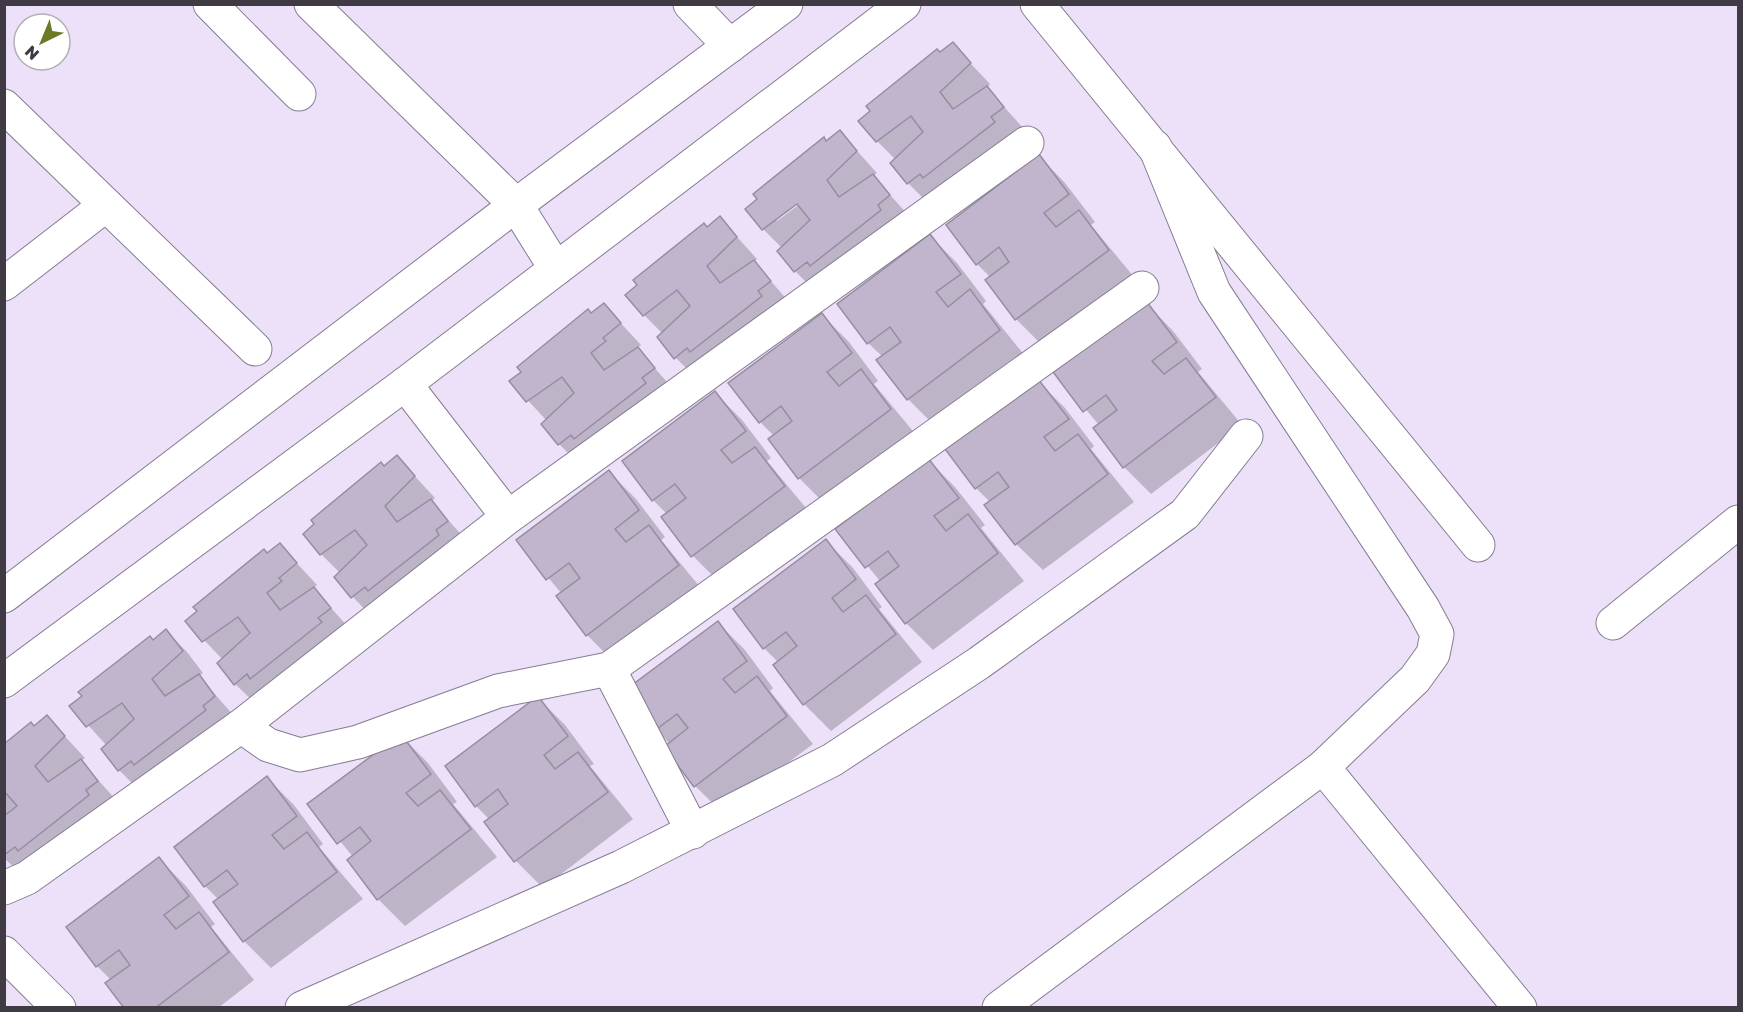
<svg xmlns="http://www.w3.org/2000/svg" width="1743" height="1012" font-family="'Golos Text',sans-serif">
	<rect width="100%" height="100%" fill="#ede1f9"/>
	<g fill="#0003" fill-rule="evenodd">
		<path d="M952,44L990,84L987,88L1024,129L929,204L908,183L892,163L896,160L877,141L940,54Z"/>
		<path d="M840,132L877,173L873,176L910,217L816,292L795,271L782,248L763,229L827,142ZM802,199L804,201L777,221L775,219Z"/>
		<path d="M1039,156L1065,183L1095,222L1091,225L1134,277L1043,346L1016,319L991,278L977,264Z"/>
		<path d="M720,218L757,259L754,262L790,303L696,378L675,357L663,334L644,315L707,228Z"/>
		<path d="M930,236L957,263L986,301L983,304L1026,357L935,426L908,399L883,357L868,343Z"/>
		<path d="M1147,304L1173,331L1202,369L1198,372L1242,425L1151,494L1124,467L1099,425L1055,373Z"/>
		<path d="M604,305L641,345L637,348L674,390L580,465L559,444L547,421L511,382Z"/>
		<path d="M822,315L849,342L878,381L874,384L917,436L826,505L799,478L774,436L760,422Z"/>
		<path d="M1038,381L1065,408L1094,446L1091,449L1134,502L1043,570L1016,544L990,502L976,488Z"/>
		<path d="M715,393L742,420L771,458L767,461L811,514L720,583L693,556L664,517L667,514L653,500Z"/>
		<path d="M397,457L435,498L431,501L468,542L373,618L353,597L340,573L321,554L385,467Z"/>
		<path d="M928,460L955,487L985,525L981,528L1024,581L933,650L906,623L880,581L837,529Z"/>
		<path d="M609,472L636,499L665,537L661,540L705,593L614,662L587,635L561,593L518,541Z"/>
		<path d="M826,541L853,568L882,607L879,609L922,662L831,731L804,704L778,662L764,648Z"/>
		<path d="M280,545L317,585L313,588L350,629L256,704L235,684L223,660L187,622Z"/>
		<path d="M718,623L745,650L773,688L770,691L813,744L722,812L695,786L670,744L656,730Z"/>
		<path d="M166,631L187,652L203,673L199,676L235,717L139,790L119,770L107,746L71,706Z"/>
		<path d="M538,698L565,725L594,764L590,766L633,819L543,888L516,861L486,822L490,820L476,806Z"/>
		<path d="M47,717L85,758L81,761L118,802L24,877L4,858V746Z"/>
		<path d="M401,736L428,763L457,802L453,804L497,857L405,926L378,899L353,857L310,804Z"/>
		<path d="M267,778L294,805L323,844L319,847L363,899L271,968L244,941L215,902L219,900L205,886Z"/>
		<path d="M159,859L186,886L215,924L211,927L254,980L218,1008H126L111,980L97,966Z"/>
	</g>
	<g fill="#c1b5cd" stroke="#978ca2" stroke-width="1.5">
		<path d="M953,42L971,63L940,92L953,109L987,86L1004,107L991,117L995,122L923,178L920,174L907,184L890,163L923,132L911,116L876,142L858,121L870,111L866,106L937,49L940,52Z"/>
		<path d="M840,130L857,151L827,180L839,197L873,174L890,195L878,205L881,210L810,266L807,262L794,272L777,251L810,220L797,204L762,230L745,209L757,199L753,194L824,137L826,141Z"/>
		<path d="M1039,154L1069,194L1044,213L1056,227L1079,210L1109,250L1015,320L985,280L1009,262L999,247L976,265L946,225Z"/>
		<path d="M720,216L737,237L707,266L720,283L754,260L771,281L758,291L762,296L690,352L687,348L674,359L657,337L690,306L677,290L643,316L625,295L637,285L633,280L704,223L707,227Z"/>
		<path d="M930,234L961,274L936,292L948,307L970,289L1000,330L907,400L876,360L901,342L890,327L867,344L837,304Z"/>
		<path d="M1147,302L1177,342L1152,361L1164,374L1186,358L1216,397L1123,468L1093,428L1117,410L1106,395L1083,412L1053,372Z"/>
		<path d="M604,303L621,323L603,338L606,341L591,353L604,370L638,347L655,368L642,378L646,383L574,439L571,435L558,445L541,424L574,393L562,377L526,402L509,381L521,372L517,367L588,309L591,313Z"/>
		<path d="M822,313L852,353L827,372L839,386L861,369L891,409L798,479L768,439L792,421L781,406L759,423L728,383Z"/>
		<path d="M1038,379L1069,419L1044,437L1055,451L1078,434L1108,474L1015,545L984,505L1009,487L998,472L975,489L945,449Z"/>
		<path d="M715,391L746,431L721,450L732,463L755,447L785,486L691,557L661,517L686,498L675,484L652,501L622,461Z"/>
		<path d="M397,455L415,476L385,506L397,522L431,499L448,521L436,530L439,535L368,591L365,587L351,598L334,577L367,545L355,530L320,555L303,534L314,524L311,520L381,462L384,466Z"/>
		<path d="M928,458L959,498L934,516L946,531L968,514L998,553L905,624L875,584L899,566L888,551L865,568L835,529Z"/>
		<path d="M609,470L639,510L615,529L626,542L649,525L679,565L586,636L556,596L580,578L569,563L546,580L516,540Z"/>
		<path d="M826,539L856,579L832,598L843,612L866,595L896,634L803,705L773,665L797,646L786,632L763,649L733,609Z"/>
		<path d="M280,543L297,563L279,578L282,581L267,593L280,610L314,587L331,608L318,618L322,622L250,679L247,674L234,685L217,663L250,633L238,617L202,642L185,621L197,611L193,607L264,549L267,553Z"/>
		<path d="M718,621L747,661L723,679L735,693L757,676L787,716L694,787L664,747L688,728L677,714L654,731L624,691Z"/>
		<path d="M166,629L183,651L152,679L165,696L199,674L215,696L203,706L206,710L134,765L131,761L118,771L101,749L134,719L122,703L86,727L69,706L82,696L78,692L150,636L153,640Z"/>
		<path d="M538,696L568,736L544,755L555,769L578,752L608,792L514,862L484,822L508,804L498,789L475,807L445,766Z"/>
		<path d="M47,715L65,736L35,766L48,782L81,759L98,781L86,790L89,795L18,851L15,847L4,855V816L17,806L4,791V744L31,722L34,726Z"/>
		<path d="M401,734L431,774L406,793L418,806L440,790L471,829L377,900L347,860L371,841L360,827L337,844L307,804Z"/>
		<path d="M267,776L297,816L272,835L284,849L307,832L337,872L243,942L213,902L238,884L227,870L204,887L174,847Z"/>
		<path d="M159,857L189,896L164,915L176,929L199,912L229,952L155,1008H124L105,983L130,965L119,950L96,967L66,927Z"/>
	</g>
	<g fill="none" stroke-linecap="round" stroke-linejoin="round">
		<defs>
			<g id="minor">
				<path d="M210,4L299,94"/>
				<path d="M311,4L516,205L556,269"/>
				<path d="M690,4L730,46"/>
				<path d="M1037,4L1478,545"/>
				<path d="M4,106L255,349"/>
				<path d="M4,284L106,205"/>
				<path d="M405,384L508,517"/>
				<path d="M1613,623L1738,522"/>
				<path d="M609,669L693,832"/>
				<path d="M241,726L268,745L300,755L358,742L498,691L609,669L1142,288"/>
				<path d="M1323,767L1520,1008"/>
				<path d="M4,888L27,878L241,726L508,517L1027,143"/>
				<path d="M4,953L59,1008"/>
				<path d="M302,1008L621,867L832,760L979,663L1185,514L1246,436"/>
				<path d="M999,1008L1323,767L1415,679L1433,654L1437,634L1423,608L1214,292L1155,147"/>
			</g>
			<g id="tertiary">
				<path d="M4,596L516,205L786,4"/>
				<path d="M4,681L405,384L904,4"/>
			</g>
		</defs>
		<use href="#minor" stroke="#867c91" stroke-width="35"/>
		<use href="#tertiary" stroke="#867c91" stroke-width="35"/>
		<use href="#minor" stroke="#fff" stroke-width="33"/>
		<use href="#tertiary" stroke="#fff" stroke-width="33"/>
	</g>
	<rect width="1743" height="1012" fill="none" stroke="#3f3a44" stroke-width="12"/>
	<g transform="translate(42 42) rotate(223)"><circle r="28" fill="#ffffff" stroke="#b2b0b4" stroke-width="1.5"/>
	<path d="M0-4.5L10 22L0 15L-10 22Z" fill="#6c7926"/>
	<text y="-9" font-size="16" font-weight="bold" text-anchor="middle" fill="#3f3a44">N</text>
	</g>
</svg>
